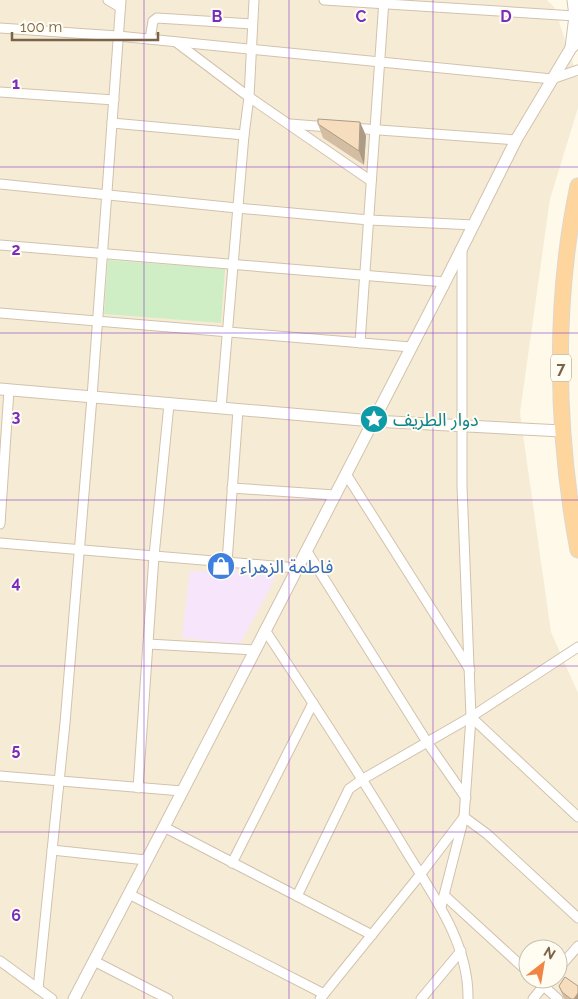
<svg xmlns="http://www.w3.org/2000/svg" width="578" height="999" font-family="Raleway,'Noto Sans Arabic',sans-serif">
	<rect width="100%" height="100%" fill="#fef9e9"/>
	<path fill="#f6ecd6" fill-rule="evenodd" d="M0,0H547L554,7L578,78V108L550,199L520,413L551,632L578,693V999H0ZM528,949H558V979H528Z"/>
	<path fill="#f6e5fb" d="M190,571L269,572L275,579L240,644L182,638Z"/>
	<path fill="#cfeec5" d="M108,260L225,269L221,323L104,314Z"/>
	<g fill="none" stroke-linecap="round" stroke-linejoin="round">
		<defs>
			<g id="minor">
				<path d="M108,0L120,7"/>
				<path d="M324,0L575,16"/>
				<path d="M0,28L118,36L552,79L578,70"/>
				<path d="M150,39L153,21L157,18L252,24"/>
				<path d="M176,42L249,97L371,181"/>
				<path d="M0,92L114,100"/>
				<path d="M112,123L244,135"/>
				<path d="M290,124L329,127"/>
				<path d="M352,128L516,140"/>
				<path d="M0,184L237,208L369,220L474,225"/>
				<path d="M0,245L445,282"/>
				<path d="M0,313L411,347"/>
				<path d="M360,343L384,0"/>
				<path d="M221,408L244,135L249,97L254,0"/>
				<path d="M346,474L470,670"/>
				<path d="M232,488L335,495"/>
				<path d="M0,524L9,390"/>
				<path d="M0,543L297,568"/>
				<path d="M306,550L427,742L466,798"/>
				<path d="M227,562L238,410"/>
				<path d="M265,630C311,700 357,769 400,841C429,890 469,940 468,999"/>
				<path d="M148,644L255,650"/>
				<path d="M471,717L578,817"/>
				<path d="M0,776L182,791"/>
				<path d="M138,788L154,556L169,404"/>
				<path d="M164,827L372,935"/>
				<path d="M52,850L146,860"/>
				<path d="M232,863L313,703"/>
				<path d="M129,894L324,994"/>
				<path d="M444,895L528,972"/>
				<path d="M297,896L349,789L363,779L471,717L578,647"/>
				<path d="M441,907L464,817L471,717L462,486V250"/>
				<path d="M0,961L52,999"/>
				<path d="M94,961L168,999"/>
				<path d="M558,969L578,946"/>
				<path d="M536,979L558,999"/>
				<path d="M38,989L65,723L92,397L121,0"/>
				<path d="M320,999L420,875L464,817L487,834L578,918"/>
				<path d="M421,999L461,951"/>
				<path d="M533,999L549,979"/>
			</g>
			<g id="tertiary">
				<path d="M571,48L575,16L573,0"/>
				<path d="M0,389L373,421L562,431"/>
				<path d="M74,999L164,827L445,282L516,140L571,48L578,41"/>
			</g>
			<path id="trunk" d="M578,186C553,303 556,433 578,550"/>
		</defs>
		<use href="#minor" stroke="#d2c2ac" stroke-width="11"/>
		<use href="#tertiary" stroke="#d2c2ac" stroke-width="13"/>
		<use href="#trunk" stroke="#ddd6d0" stroke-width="17"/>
		<use href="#minor" stroke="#fff" stroke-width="9"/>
		<use href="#tertiary" stroke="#fff" stroke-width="11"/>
		<use href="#trunk" stroke="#fed69d" stroke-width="15"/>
	</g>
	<g fill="#d4bea3">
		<path d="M360,122L366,136L364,165L323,138L318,124Z"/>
		<path d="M559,986L578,999H564Z"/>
	</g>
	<g fill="#ac9b85">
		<path d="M360,122L366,136L364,165L359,151Z"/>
		<path d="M578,993V999H574Z"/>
	</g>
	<g fill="#f6ddbe" stroke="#ac9b85">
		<path d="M318,119L360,122L359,151L318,124Z"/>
		<path d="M565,977L578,986V993L574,999H571L562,992L559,986Z"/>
	</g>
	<path fill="none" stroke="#7b2cbf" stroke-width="1" stroke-opacity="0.55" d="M144,0V999M289,0V999M433,0V999M0,167H578M0,333H578M0,500H578M0,666H578M0,832H578"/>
	<defs>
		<symbol id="sight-disc" viewBox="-11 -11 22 22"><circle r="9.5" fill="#0f9aa8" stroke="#fffcf1"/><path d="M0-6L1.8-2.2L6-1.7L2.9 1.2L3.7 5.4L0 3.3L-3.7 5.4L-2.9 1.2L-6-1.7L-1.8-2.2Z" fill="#fff"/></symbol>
		<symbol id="shop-disc" viewBox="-11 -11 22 22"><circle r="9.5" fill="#3f7fe0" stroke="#fffcf1"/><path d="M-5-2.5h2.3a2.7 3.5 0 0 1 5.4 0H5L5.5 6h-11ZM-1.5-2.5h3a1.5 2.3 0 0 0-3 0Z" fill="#fff"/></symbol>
	</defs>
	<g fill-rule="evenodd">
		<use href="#sight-disc" x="358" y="403" width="32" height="32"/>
		<use href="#shop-disc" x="205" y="550" width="32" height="32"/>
	</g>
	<g text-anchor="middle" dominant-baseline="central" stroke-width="4" stroke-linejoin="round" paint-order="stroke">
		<rect fill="#fffcf1" stroke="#a3917b" stroke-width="1" x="551" y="354.5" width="20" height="27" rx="4"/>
		<g font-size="16" font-weight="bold" fill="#7b6349">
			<text x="561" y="368">7</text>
		</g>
		<g font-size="18" fill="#0d838f" stroke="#fffcf1" text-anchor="start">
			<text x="393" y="419">دوار الطريف</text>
		</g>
		<g font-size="18" fill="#366cbe" stroke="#fffcf1" text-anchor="start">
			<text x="240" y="566">فاطمة الزهراء</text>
		</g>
	</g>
	<g font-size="16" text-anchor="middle" font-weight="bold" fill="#7b2cbf" stroke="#fffcf1" stroke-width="4" stroke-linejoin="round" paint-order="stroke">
		<text x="217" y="22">B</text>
		<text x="361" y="22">C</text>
		<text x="506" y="22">D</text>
		<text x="16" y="89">1</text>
		<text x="16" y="255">2</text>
		<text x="16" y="422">3</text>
		<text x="16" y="588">4</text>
		<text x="16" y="755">5</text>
		<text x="16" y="921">6</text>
	</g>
	<g transform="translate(543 964) rotate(31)"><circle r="24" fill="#fffcf1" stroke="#cabfae"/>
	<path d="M0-4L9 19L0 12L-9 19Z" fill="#f08545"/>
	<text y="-8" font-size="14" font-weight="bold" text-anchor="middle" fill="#7b6349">N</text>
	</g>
	<path d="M12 32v8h146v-8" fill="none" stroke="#7b6349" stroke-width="2.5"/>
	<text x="20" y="32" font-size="15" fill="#7b6349" stroke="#fffcf1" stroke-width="4" paint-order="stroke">100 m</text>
</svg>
